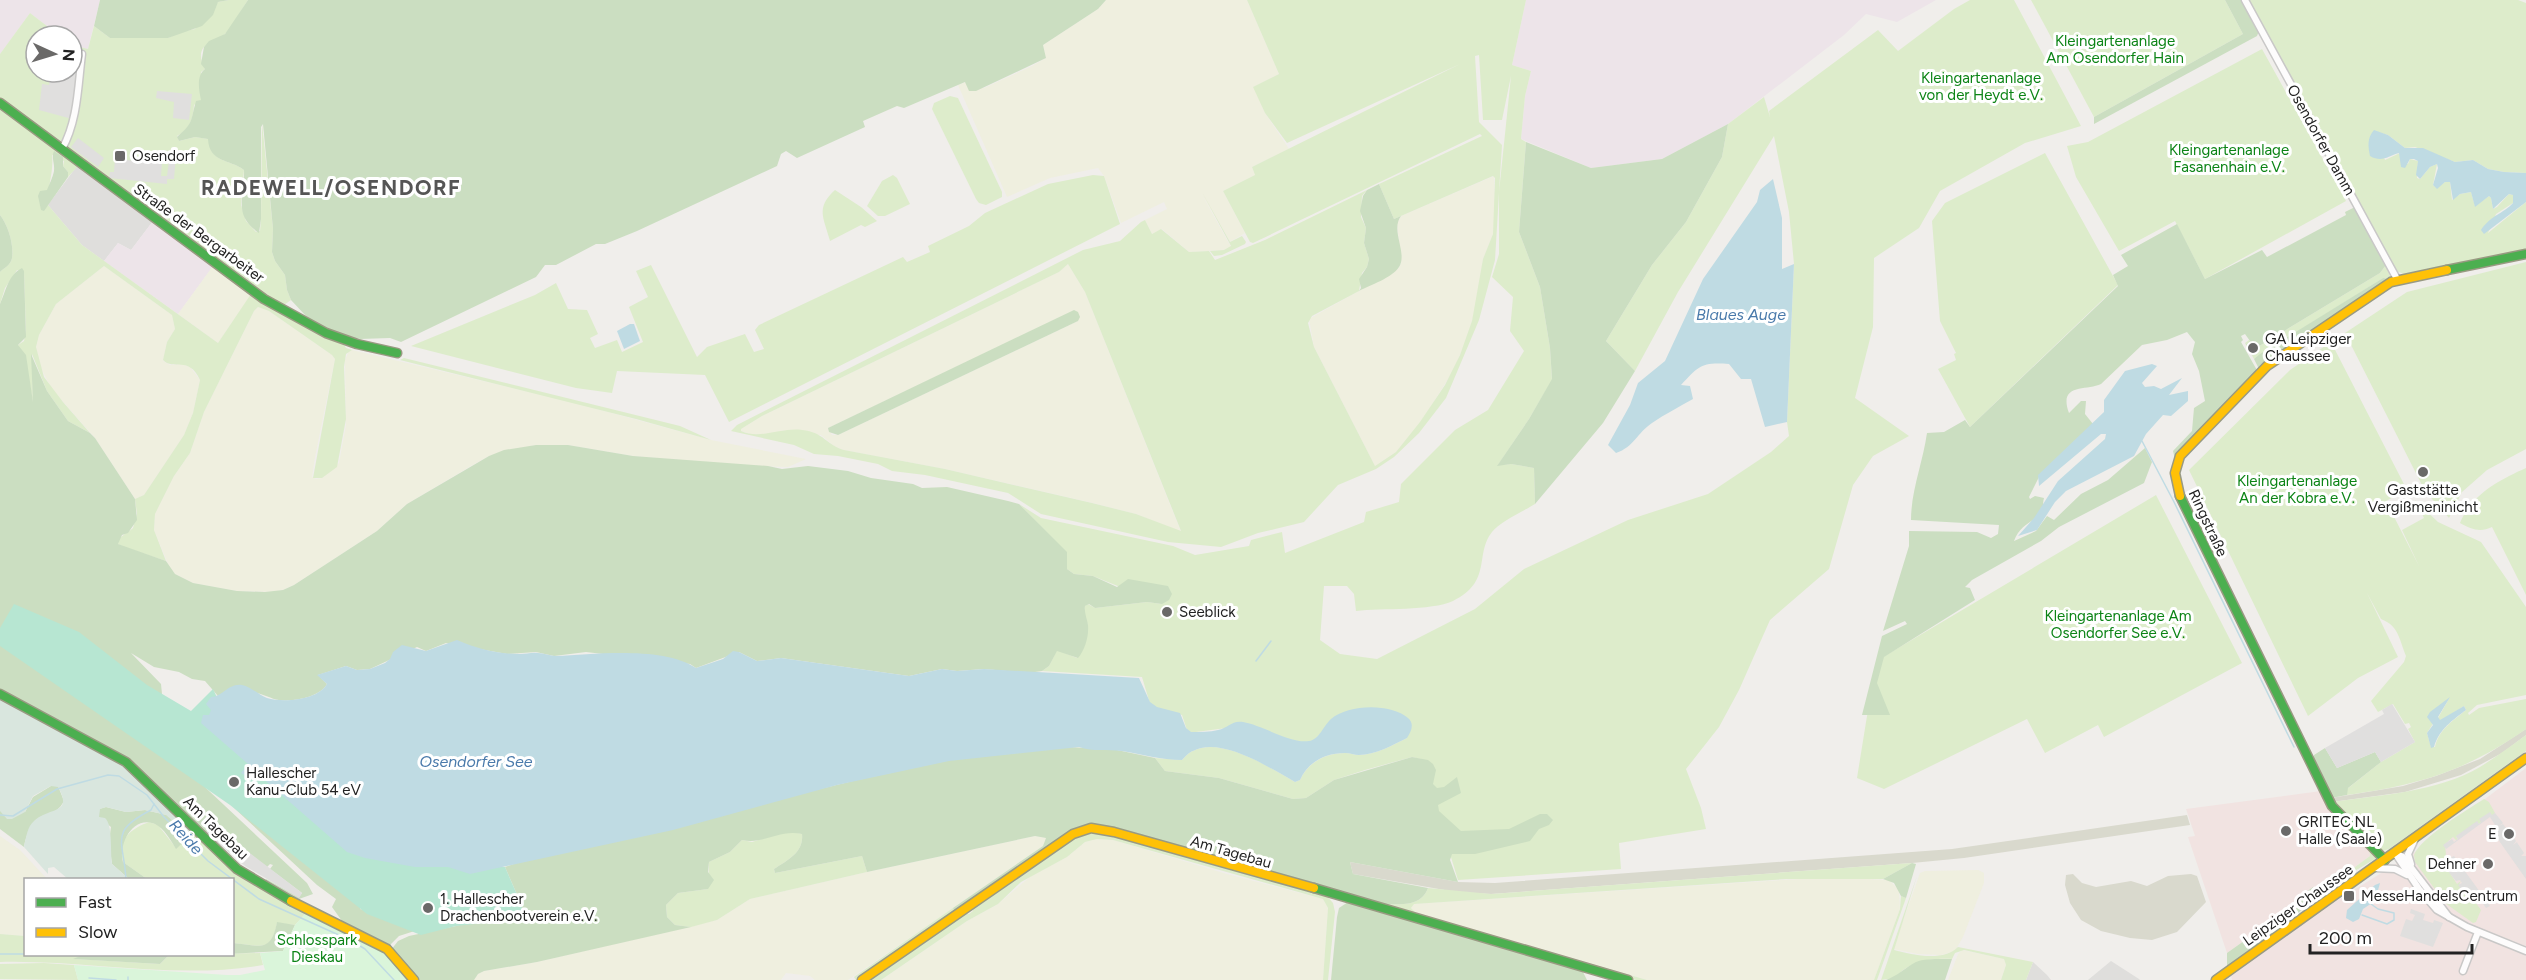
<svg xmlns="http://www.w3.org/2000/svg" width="2526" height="980" font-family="Figtree,sans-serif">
	<rect width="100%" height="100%" fill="#f0eeeb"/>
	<g fill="#dfdedc">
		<path d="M77,166L153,221L131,250L118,243L104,261L82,245L48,205Z"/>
		<path d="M2111,961L2139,979L2140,980H2088Z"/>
		<path d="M2033,962L2047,975L2051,980H2026Z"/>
	</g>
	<g fill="#f1e3e1">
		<path d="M2526,768V980H2232L2231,976L2322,910L2415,852Z"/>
		<path d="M2321,791L2369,848L2370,856L2318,894L2313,888L2301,905L2295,909L2290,908L2227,953L2188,837L2195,836L2186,809Z"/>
	</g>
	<g fill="#ede4e9">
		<path d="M0,0H100L88,49L75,47L72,45V36H60L30,13L0,54Z"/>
		<path d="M1526,0H1936L1897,22L1866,14L1844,35L1728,124L1662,159L1591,168L1521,139L1525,96L1531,71L1512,65Z"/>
		<path d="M153,221L213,266L178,314L104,261L118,243L131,250Z"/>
	</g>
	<g fill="#d9d9cd">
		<path d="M2526,729V735L2502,753L2461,775L2405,792L2332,802L2331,798L2403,786L2436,776L2480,759Z"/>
		<path d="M2187,815L2190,825L1964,858L1912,863L1491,894L1456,892L1353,874L1350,862L1458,882L1495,883L1952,849Z"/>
		<path d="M2073,874L2082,883L2096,887L2131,881L2147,886L2168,876L2191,874L2197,876L2206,902L2177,932L2152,940L2130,938L2101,931L2081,920L2070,903L2065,885L2066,875Z"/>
	</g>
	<g fill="#efefdf" fill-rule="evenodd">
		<path d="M1106,0H1247L1279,74L1254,87L1265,113L1289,149L1252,167L1255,175L1223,191L1245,233L1230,242L1201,193L1231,247L1224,250L1189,252L1162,229L1152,234L1145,220L1167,209L1164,202L1121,223L1104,176L1098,168L1050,178L1007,197L958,85L966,82L984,88L1032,66L1046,58L1043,45L1098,9Z"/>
		<path d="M1494,176L1495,212L1493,234L1483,259L1477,304L1467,338L1453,371L1421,422L1396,452L1375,466L1314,347L1309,319L1398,269L1401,263L1397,223L1401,216Z"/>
		<path d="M1068,264L1085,292L1181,532L1136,514L1093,503L945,469L844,450L835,447L821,435L750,434L741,431V429L762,416L1059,272ZM1074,311H1076L1078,321L838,435H832L828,428Z"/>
		<path d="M104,266L172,315L175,329L167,342L163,361L170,365L182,364L190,367L200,380L193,413L184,435L144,495L135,499L95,438L51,388L40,366L36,347L39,335L56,304Z"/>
		<path d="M213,266L251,295L218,343L178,314Z"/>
		<path d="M258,307L269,311L332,355L335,359L315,457L312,477L316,479L322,478L339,463L346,425L345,360L349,351L352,350L571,402L711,440L806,459L788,467L748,466L633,456L568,445H536L489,456L471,466L407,504L377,531L294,585L283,590L273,592L237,591L193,583L175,574L170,569L154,530L155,514L174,476L190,453L204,412L254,311Z"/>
		<path d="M0,836L20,850L47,879L26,880L25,936L0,934Z"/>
		<path d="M1035,836L1046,838L1044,846L848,980H815L810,976L786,973L781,980H474L478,974L484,971L537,962L717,920L750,899L867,872Z"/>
		<path d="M1097,839L1113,840L1227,874L1323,899L1328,908L1323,980H881L967,921L998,904L1031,876L1067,857L1085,842Z"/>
		<path d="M1978,870L1984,873V883L1963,937L1955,951L1941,955L1918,954L1893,949L1920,873L1925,871Z"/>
		<path d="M1829,877L1889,880L1899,890L1900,909L1874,980H1647L1416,913L1411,908L1413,904Z"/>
		<path d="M1962,950L2004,959L2006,965L2001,980H1948L1958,954Z"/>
	</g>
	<g fill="#ddeccb" fill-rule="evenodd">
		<path d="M229,0H248C241,10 235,22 227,32C217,43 191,42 205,69L201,72V100L194,105C193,119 190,129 177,136L179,141L195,137L209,139C209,163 230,159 244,170L241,205L246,221L256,232L260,231L261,219L262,123L273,229L272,252L275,261L285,275L287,290L291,300L277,310L314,331L343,343L346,348L352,350L346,354L344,367L346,419L337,467L322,478H313L335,359L332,355L269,311L258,307L254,311L204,412L190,453L174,476L155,514L154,530L166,561L124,547L118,544C119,535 127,534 133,528L137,514L135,499L144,495L184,435L193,413L200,380C189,355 173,371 163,360L167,342L175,329L172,315L104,266L56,304L39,335L36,347L44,377L63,402L90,433L68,421L47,391L32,354L33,404L28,373L18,345L24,341L26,331L24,272L17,270L5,288L0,304V272C4,268 11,265 12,258C14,244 8,225 0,215V54L30,13L60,36H36V72H72V45L88,49L94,26L110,38H168L181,32L195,29L218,2ZM52,155L64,161L63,166L68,172V177L78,166L251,294L218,343L82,245L48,205L47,206C47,188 54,173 52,155Z"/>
		<path d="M1247,0H1526L1512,65L1531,71L1525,96L1521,139L1526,142L1519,232L1540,287L1550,348L1552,380L1529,419L1498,465L1511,464L1534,468L1535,504C1524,511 1499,522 1492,532C1474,555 1493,581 1453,601C1431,611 1382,608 1356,611L1354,594L1347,586H1324L1320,640L1340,654L1377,659L1475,609L1524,569L1628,520L1708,494L1771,452L1789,436L1787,422L1794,264L1789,212L1774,136L1678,292L1635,371L1606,341L1652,265L1686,222L1722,157L1728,124L1764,97L1770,117L1769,111L1878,30L1898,51L1954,9L1970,0H2014L2081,126L2025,143L1940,191L1919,228L1874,258L1873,327L1855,398L1909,436L1873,456L1853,485L1829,569L1770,620L1739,690L1719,727L1686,769L1701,808L1706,829L1619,843L1621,869L1458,880L1421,759L1412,757L1365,770L1334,780L1306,798L1293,799L1219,778L1165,771L1155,758L1182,760C1185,757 1189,752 1193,751C1221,736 1271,768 1295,782L1300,780C1308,762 1326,753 1345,753C1350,753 1354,755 1359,755C1375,755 1393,745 1407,738L1341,716L1307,746L1250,725L1188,733L1182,715L1151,707L1142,677L1042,671L1049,666L1057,650L1077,658L1088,626L1084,612L1085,606L1088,604L1095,608L1147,602L1162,604L1093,576L1074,574L1067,569L1066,552L1019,504L1041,518L1173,546L1195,555L1249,546L1251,540L1282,532L1285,553L1364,522L1366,512L1399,502L1401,484L1455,430L1488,410L1524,351L1510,331L1513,297L1492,277L1499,254V193L1495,260L1479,320L1446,398L1419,433L1394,457L1376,469L1338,485L1304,522L1258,533L1221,547L1168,542L1041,514L1008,493L925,475L892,471L878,464L838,456L814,454L794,445L731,431L737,425L1083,250L1120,241L1141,222L1145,220L1152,234L1161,229L1189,252L1209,251L1215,260L1265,240L1367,190L1362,196L1361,217L1366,228L1364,243L1369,259L1367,267L1362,273L1359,291L1312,316L1308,323L1314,347L1375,466L1396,452L1420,422L1445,385L1460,355L1472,321L1483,259L1493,234L1495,178L1493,176L1394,219L1379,184L1482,136L1480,134L1253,243L1250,242L1223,191L1255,175L1252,167L1460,64L1287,143L1265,113L1253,87L1279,74ZM1479,55L1483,120H1502L1511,76L1499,192L1502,145L1479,122L1475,56ZM1068,264L1085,292L1181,531L1136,514L1092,503L945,469L844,450C826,445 824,432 802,430C782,427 760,440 741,431V429L762,416L1059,272Z"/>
		<path d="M2031,0H2225L2243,34L2094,117Z"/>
		<path d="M2247,0H2518L2526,3V173L2504,172L2488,169L2473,160L2455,162L2415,147L2405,148L2388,135L2374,131L2385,160L2400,153V160L2408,164L2410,159L2418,161L2417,178L2420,179L2430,167L2437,164L2433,185L2437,188L2445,182H2450L2452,200L2460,194L2471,192L2475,206L2489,196L2491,198L2493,209L2497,207L2509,194L2513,195V203L2496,214L2488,233L2526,202V250L2404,274L2396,271Z"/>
		<path d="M2262,49L2346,201L2205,279L2175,221L2119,251L2076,177L2067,146L2088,142Z"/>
		<path d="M950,96L958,98L1002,192V197L986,205L979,203L976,199L932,109L934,103Z"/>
		<path d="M2045,153L2118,285L1970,427L1938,369L1956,360L1954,354L1956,353L1940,321L1932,221L1945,203Z"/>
		<path d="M893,175L897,178L910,204L885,216H878L867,206L882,181Z"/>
		<path d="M1093,175L1104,176L1120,224L729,422L705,375L617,371L612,393L576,388L411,346L535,295L556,283L568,309L587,310L598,334L590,338L595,348L617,340L622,352L643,342L629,307L648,297L636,271L651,265L697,357L707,347L745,334L754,352L764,349L755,330L759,325L903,257L907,262L930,252L928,246L969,226L985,213L1048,184Z"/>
		<path d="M835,190L861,207L877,221L865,227L861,225L830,241C824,218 815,208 835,190Z"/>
		<path d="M1202,192L1230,242L1242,236L1246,242L1245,244L1222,255L1214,256L1210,251L1224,250L1231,246Z"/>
		<path d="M2526,262V449L2487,470L2462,492L2449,518L2425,491L2345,333L2407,292Z"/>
		<path d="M2386,265L2391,279L2383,278L2254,359L2245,343L2249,340L2256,348L2380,273Z"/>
		<path d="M2331,342L2407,490L2386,501L2419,566L2402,530L2424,518L2415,500L2438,522L2481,542L2526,607V695L2477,705L2468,713L2469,715L2479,708L2526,699V729C2466,771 2419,785 2347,795V789L2381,762L2415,742L2408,729L2411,727L2409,723L2405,724L2393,704L2378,712L2371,701L2404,662L2406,656C2399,639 2399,626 2381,619L2367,593L2398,657L2358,678L2308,716L2189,470L2290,370ZM2450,697L2438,718L2440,721L2464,706L2466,710C2453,721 2439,729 2435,747H2431L2427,733Z"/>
		<path d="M404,358L680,426L711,440L636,419L400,360Z"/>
		<path d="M2526,468V595L2492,527C2480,533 2471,529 2460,523C2471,495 2499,480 2526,468Z"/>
		<path d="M2156,495L2242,663L2104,737L2098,725L2045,753L2027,719L1884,789L1857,778L1867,716L1883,657Z"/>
		<path d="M2526,735V751L2389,849L2382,851L2377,848L2332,802C2381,795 2437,792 2480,767C2496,757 2511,746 2526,735Z"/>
		<path d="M2484,799L2489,802L2495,813L2492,816L2490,813L2479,824L2477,822L2456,837L2458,839L2456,840L2453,837L2444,845C2448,853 2443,857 2451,867L2448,870L2457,884L2461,881L2459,885L2467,897L2470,895L2481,910L2476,922L2473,923L2445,903L2415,862L2414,855C2420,838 2467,810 2484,799Z"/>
		<path d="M149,822L158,825L176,848L190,836L198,835L225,861L306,913L295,925L277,923C271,954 259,945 233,943L232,880L147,879L123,862C117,840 130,829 149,822Z"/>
		<path d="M788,831L802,834C804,852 788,860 774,869L775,873L862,856L867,872L750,899L717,920L691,927L675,925L667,917L666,905L678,893L708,889L709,862L730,852L742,840L752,842Z"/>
		<path d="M1090,833L1111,834L1326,895L1333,903L1335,912L1328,980H1323L1328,908L1323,899L1113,840L1097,839L1085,842L1067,857L1021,882L998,904L967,921L881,980H866L964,913L969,914L973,911L972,908L1072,839Z"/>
		<path d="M2369,848L2376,856L2375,859L2353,872L2324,897L2317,894L2306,902L2308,905L2302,909L2301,905L2315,893L2313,887L2318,894L2370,856Z"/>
		<path d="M1912,863L1883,879H1786L1414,904L1411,908L1416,913L1647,980H1636L1380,904C1398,904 1421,908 1428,888L1491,894Z"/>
		<path d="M1917,876L1894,950C1912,955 1944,962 1958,947L2033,962L2026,980H2001L2006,965L2004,959L1964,950L1955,953L1952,959C1931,958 1909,961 1895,978L1881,980Z"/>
		<path d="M1901,896L1906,898L1877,980H1874L1900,909Z"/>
		<path d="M953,908L955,913L856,980L854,977Z"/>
		<path d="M0,934L25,936L26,954L85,955L75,959L160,964L169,955L260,953L263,965C177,980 87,960 0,962Z"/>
		<path d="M44,963L74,965L78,980L0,979V964Z"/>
	</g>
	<g fill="#cbdec1">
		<path d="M100,0H229L218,2L213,15L202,26L168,38H110L94,26Z"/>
		<path d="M248,0H1106L1098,9L1043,45L1046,58L976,91H969L965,82L904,108L897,106L863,121L865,127L797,158L786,151L781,154L777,166L637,231L605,244H596L556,265H545L536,277L401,342L390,338L360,339L340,336L321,327L305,315L291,300L287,290L285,275L275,261L272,252L273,229L263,124L261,127V219L259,233C232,214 245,198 244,170C230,159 209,163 208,139L195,137L179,141L177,137C194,122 190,122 196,101L201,100C199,90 196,76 205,69L201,64L204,47L209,41L225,34Z"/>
		<path d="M2225,0H2243L2259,31L2257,36L2094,124V117L2243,34Z"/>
		<path d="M1728,124L1722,157L1686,222L1652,265L1606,341L1635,371L1603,423L1535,504L1534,468L1511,464L1497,466L1529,419L1552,379L1550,348L1540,287L1519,232L1526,142L1591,168L1662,159Z"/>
		<path d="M54,151L63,157V166L68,172V177L44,211L41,210L38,196L40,191L47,190C49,185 53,177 54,171C55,163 51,158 54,151Z"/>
		<path d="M1379,184L1394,219L1401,216C1390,230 1408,253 1399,267C1392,278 1370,285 1359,291L1361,288L1359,279L1367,267L1369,259L1364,243L1366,228L1360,211L1363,196L1367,190Z"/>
		<path d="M2355,207L2386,265L2380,273L2256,348L2252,345L2248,347L2246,345L2250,341L2245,334L2241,336L2243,340L2241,342L2258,372L2175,459L2173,451L2192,431L2194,408L2205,401L2199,371L2192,354L2195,342L2187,332L2167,340L2142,345L2101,384C2086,391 2058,383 2069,413L2081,401H2086L2085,414L2093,424L2040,475L2029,497L2030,499L2035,496L2044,498C2043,501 2043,505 2043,508C2039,522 2021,521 2014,541L2036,531L2047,516L2054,520L2081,494L2108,480L2145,448L2152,462L2144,483L2059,527L2041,541L1972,580L1965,587L1970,588L1975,600L1884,657L1877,683L1890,715H1862L1882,636L1907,624L1905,621L1883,631L1909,546V531L1977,532L1991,538L1998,534L1999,525L1911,520C1911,491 1923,462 1927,433L1944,432L1965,420L1970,427L2118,286L2113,275L2128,266L2121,255L2177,224L2205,279L2262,250L2267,257L2346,215L2345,212Z"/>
		<path d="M0,215C8,225 14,244 12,258C11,265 4,268 0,272Z"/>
		<path d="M22,268L24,271L26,337L18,345L26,355L33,402L31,354L47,391L68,421L90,433L95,438L135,499L137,520L128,533L122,535L118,544L166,561L175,574L193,583L237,591L265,592L283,590L294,585L377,531L407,504L489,456L504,450L536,445H568L633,456L768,466L782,469L808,466L848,471L871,478L913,484L922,488L947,487L1008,501L1019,504L1067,552V569L1074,574L1093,576L1117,587L1128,579L1168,586L1172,594L1169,600L1162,604L1147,602L1095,608L1089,604L1085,606C1084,613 1087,618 1088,625C1089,636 1085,650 1078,658L1057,651L1049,666L1042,671L1028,673L984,669L957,671L942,669L909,676L781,658L757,661L739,652L696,668L690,664L586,652L554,656L536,652L507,654L446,643L426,651L417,647L370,669L357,670L346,666L318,675L327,684C320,697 294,702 279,700C271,699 264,694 256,693C245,692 228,692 218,696L205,681L192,679L179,672L154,667L131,653L161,684L162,694L153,693L0,630V304C6,291 8,275 22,268Z"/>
		<path d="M2383,278L2391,279L2260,371L2254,359L2260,354Z"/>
		<path d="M1074,310L1078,312L1080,317L1078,321L838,435L829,432L828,428Z"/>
		<path d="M0,645L159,744L307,883L313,894L299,899L264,883L266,879L299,897L302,893L270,869L273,865L270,864L267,867L212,825L206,833L232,856L229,858L140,769L123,757L0,691Z"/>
		<path d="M1070,747L1117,750L1155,758L1165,771L1219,778L1293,799L1306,798L1334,780L1412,757L1428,760L1433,764L1436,770L1433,784L1437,788L1444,787L1457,777L1461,793L1438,805L1439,811L1461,831L1509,829L1540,814H1547L1553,820L1549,825L1539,829L1530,841L1475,854H1452L1450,860L1458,882L1350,862L1353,874L1428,888C1421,908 1398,904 1380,904L1088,827L955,913L953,908L1043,846L1046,838L1035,836L867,872L862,856L775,873L774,869C788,860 804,852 802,834C778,829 764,845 742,840L730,852L709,862L708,872L714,880L708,889L678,893L666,905L667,917L675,925L691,927L537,962L484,971L478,974L474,980H417L391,950L398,941L409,936L456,926L522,906L505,867L525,860L857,780L950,760Z"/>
		<path d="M2325,748L2337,768L2375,752L2381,762L2348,788L2347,795L2331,798L2314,763V755Z"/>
		<path d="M51,786H58L64,801C52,824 33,804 24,847L0,829V811L25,812L33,797Z"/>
		<path d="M106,807L126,812L145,810L167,815L190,836L176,849C171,841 164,828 155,824C133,815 118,844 123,862L147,879H129L112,864L109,841L111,827L99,817L98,813L99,809Z"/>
		<path d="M233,807L360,902V909L427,927L399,936L388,947L342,921L332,907L336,899L317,885Z"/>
		<path d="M1912,863L1916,864L1906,898L1901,896L1894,883L1883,879Z"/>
		<path d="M2313,887L2315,893L2301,905L2302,909L2294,918L2227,966V953L2290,908L2295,909L2301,905L2297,899Z"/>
		<path d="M1348,902L1578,970L1583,972L1587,980H1331L1337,917L1339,908Z"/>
		<path d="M277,922L295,925L283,951L208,955L232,954L233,943C259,945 271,954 277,922Z"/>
		<path d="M85,954H169V955L160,964L73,959Z"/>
		<path d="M1941,959H1952L1945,980H1886C1897,976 1905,968 1916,962C1923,959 1933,959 1941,959Z"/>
	</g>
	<path fill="#d9e6de" d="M0,698L121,761L198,835L190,836L166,815L145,810L126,812L106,807L100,809L99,817L105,818C113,825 110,852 112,864L129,879H68L54,867L48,868V874L24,847C26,838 27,827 34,821C48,807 74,815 58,787L51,786L33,796L25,812L12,819H7L0,811Z"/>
	<path fill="#daf5da" d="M306,913L386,951L411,980H78L74,965L227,975H240L265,970L260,953L283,951L295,925Z"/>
	<path fill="#b7e6d2" d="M14,604L79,632L147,685L191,711L213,689L246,759L394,860L505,867L522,906L521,919L456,926L421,935L367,914L230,805L0,646V628Z"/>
	<g fill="#e0dfde">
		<path d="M72,58L82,59L72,119L39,110L42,84L49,85L51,72H72Z"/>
		<path d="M157,91L192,94L189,120L173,118L174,102L156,98Z"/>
		<path d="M78,138L104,158L98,167L71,147Z"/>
		<path d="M170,154L176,155L174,179H167V184L109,178L110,172H114L115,159L162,163L161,176H167Z"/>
		<path d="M2392,704L2415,742L2381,762L2375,752L2337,768L2325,748L2384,714L2382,710Z"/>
		<path d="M2490,812L2492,815L2495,813L2503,823L2499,826L2503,824L2509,832L2506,835L2508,838L2512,836L2516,841L2513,845L2517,842L2518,844L2524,853L2521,856H2526V879L2490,828L2495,825L2490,817L2446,849L2443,845L2452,839L2454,842L2458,839L2456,836L2477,821L2479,824L2481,822L2479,819Z"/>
		<path d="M213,825L302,893L299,898L245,866L206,833Z"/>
		<path d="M2454,856L2490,906L2486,908L2475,892L2467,897L2458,885L2462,883L2460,880L2456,881L2447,870L2454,865L2450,858Z"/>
		<path d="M2411,909L2425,914L2423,920L2433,923L2434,920L2443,923L2433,947L2400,936L2406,919L2412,921L2415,915L2410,913Z"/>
	</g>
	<g fill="#bfdbe3">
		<path d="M2374,130L2388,135L2405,148H2423L2455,162L2473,160L2488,169L2504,172L2526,173V202L2484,234L2481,230C2491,215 2503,214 2513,203V195L2509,194L2493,209L2491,198L2489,196L2475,207L2471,192L2460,194L2453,200L2450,182H2445L2437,189L2433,185L2438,168L2437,164L2430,167L2420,179L2416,175L2418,161L2414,159H2410L2405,168L2401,167L2399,153C2388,156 2382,163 2370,156C2368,146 2367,138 2374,130Z"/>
		<path d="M1773,179L1782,218V269L1794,264L1787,422L1765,427L1751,379H1741L1729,364C1701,362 1699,366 1681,385L1690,386L1693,399C1679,407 1665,414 1652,423C1637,433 1634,447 1616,453L1608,445L1630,405L1638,383L1665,361L1703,279L1757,202L1760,190Z"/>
		<path d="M630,324H634L640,341L624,349L617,331Z"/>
		<path d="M2152,364L2157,366L2142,383L2145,387L2154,386L2161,389L2182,378L2169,395L2188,391V401L2171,416L2163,415L2146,434L2134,456L2066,491L2055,502L2037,530L2018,536L2034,518L2058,481L2105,439L2106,434H2101L2039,486L2038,475L2104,412V400L2125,371Z"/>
		<path d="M457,640C478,649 497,654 520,654C526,654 532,652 538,653C544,653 550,656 556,656C595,654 664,646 696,668L723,659L733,651L739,652L757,661L781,658L909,676L942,669L957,671L984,669L1139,678L1150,702L1157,707L1180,713L1186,728L1191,732C1200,732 1210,732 1218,730C1228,728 1232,720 1243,722C1262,725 1291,744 1309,741C1319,740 1324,725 1331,719C1348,704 1391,703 1408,718C1415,724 1411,732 1407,738C1393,745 1375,755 1359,755C1354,755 1350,753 1345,753C1325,753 1308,762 1300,780L1295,782C1270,768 1221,736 1193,751C1189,752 1185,757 1182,760C1161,760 1142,754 1122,751C1107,749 1093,752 1079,747L949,761L837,785L673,830L470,874L448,867H415L365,858L347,852L252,769L246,776L241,773L248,764L201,723L203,715H209L211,710L206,704L211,697C223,697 228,683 242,685C251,687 259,695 267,698C284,703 318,700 327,684L317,675L346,666L357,670L370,669L385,663L390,659L393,652L402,645L426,651Z"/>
		<path d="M2450,697L2438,717L2440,720L2464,706L2466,710C2453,720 2439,729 2434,747L2431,748L2427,733L2433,725L2427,717L2430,712Z"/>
		<path d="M2380,883L2375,901L2363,909L2359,919L2353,922L2346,918L2347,910L2375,885Z"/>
	</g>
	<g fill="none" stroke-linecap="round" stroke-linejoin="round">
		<g stroke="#bfdbe3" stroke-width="1.5">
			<path d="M2142,441L2174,502L2294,747"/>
			<path d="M1256,661L1271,641"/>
			<path d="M0,815L13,816L57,789L108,775L119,776L147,795L164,817L208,861L259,899L352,941L365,949L394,980"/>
			<path d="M126,880C124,840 108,832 151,810L154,804"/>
			<path d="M2362,915L2387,924L2394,920V913L2378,909L2371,904"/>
			<path d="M0,954H26"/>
			<path d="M89,978L116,980"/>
			<path d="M128,980V977"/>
		</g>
		<defs>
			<g id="street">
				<path d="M2245,0L2397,279"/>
				<path d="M62,149C78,121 78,85 82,54"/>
				<path d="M2395,853L2419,889L2437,910L2467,927L2526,951"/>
				<path d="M2395,853L2403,857L2449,917"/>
				<path d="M2411,864L2408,854L2415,839"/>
				<path d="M2374,868L2395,869L2407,875"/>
				<path d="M2463,971L2478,932"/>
			</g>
			<g id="fast">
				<path d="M0,103L264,299L326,333L357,344L397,353"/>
				<path d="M2447,270L2526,254"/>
				<path d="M2180,496L2332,806L2385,860"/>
				<path d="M0,694L126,762L237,869L291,901"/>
				<path d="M1314,888L1628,980"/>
			</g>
			<g id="slow">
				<path d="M2180,496L2175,473L2180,456L2267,366L2391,282L2447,270"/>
				<path d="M291,901L387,949L414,980"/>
				<path d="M862,980L1073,834L1091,828L1114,832L1314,888"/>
				<path d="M2216,980L2526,758"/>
			</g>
		</defs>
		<use href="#street" stroke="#c9c8c7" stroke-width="9"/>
		<use href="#fast" stroke="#999a82" stroke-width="11"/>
		<use href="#slow" stroke="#999a82" stroke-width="11"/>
		<use href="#street" stroke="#fdfcfc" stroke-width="6"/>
		<use href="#fast" stroke="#4caf50" stroke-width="8"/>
		<use href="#slow" stroke="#ffc107" stroke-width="8"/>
	</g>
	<g fill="#6a6968" stroke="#fff" stroke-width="2">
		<rect x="114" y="150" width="12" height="12" rx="3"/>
		<circle cx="2253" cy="348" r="6"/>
		<circle cx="2423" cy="472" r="6"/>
		<circle cx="1167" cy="612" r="6"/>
		<circle cx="234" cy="782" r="6"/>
		<circle cx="2286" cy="831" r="6"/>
		<circle cx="2509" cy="834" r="6"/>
		<circle cx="2488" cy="864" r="6"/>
		<rect x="2343" y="890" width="12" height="12" rx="3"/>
		<circle cx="428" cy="908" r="6"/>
	</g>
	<g text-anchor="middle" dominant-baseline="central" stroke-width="6" stroke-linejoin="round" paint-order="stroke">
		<g font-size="15" fill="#0c8416" stroke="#fff">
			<text x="2115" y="41">Kleingartenanlage<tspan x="2115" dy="17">Am Osendorfer Hain</tspan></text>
			<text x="1981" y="78">Kleingartenanlage<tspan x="1981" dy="17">von der Heydt e.V.</tspan></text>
			<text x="2229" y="150">Kleingartenanlage<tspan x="2229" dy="17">Fasanenhain e.V.</tspan></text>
			<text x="2297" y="481">Kleingartenanlage<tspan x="2297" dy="17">An der Kobra e.V.</tspan></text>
			<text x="2118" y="616">Kleingartenanlage Am<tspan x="2118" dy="17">Osendorfer See e.V.</tspan></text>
			<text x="317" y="940">Schlosspark<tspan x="317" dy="17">Dieskau</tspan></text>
		</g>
		<g font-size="15" fill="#222" stroke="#fff">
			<text transform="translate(2321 140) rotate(61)">Osendorfer Damm</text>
			<text transform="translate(199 233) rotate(36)">Straße der Bergarbeiter</text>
			<text transform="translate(2208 523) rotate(65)">Ringstraße</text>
			<text transform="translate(216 828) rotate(44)">Am Tagebau</text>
			<text transform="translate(1231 852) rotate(16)">Am Tagebau</text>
			<text transform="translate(2298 905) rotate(-35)">Leipziger Chaussee</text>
		</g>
		<g font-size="15" fill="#222" stroke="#fff" text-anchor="start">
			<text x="132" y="156">Osendorf</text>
			<text x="2265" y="339">GA Leipziger<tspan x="2265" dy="17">Chaussee</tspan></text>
			<text x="2423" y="490" text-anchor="middle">Gaststätte<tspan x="2423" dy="17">Vergißmeninicht</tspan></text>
			<text x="1179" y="612">Seeblick</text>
			<text x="246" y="773">Hallescher<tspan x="246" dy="17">Kanu-Club 54 eV</tspan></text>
			<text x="2298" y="822">GRITEC NL<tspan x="2298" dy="17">Halle (Saale)</tspan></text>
			<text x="2497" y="834" text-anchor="end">E</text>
			<text x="2476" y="864" text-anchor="end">Dehner</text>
			<text x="2361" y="896">MesseHandelsCentrum</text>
			<text x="440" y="899">1. Hallescher<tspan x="440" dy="17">Drachenbootverein e.V.</tspan></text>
		</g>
		<g font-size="16" font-style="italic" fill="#4a7aab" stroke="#fff">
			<text x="1741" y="314">Blaues Auge</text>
			<text x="476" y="761">Osendorfer See</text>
			<text transform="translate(186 837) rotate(48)">Reide</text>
		</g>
		<g font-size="21" font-weight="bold" letter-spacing="1.5" fill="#555" stroke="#fff">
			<text x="331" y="187">RADEWELL/OSENDORF</text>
		</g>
	</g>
	<rect x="24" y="878" width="210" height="78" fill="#ffffff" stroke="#a7a7a7" stroke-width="1.5"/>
	<rect x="36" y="898" width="30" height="9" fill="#4caf50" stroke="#a7a7a7" stroke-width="1.5"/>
	<text x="78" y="908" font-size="18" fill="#222222">Fast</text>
	<rect x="36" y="928" width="30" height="9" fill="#ffc107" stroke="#a7a7a7" stroke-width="1.5"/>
	<text x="78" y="938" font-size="18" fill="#222222">Slow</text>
	<g transform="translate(54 54) rotate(94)"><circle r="28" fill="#ffffff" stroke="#a7a7a7" stroke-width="1.5"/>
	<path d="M0-4.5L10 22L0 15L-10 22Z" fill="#6a6968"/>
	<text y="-9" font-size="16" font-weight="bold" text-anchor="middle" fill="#222222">N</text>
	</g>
	<path d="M2310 944v9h162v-9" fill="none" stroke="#222222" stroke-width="3"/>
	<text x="2319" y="944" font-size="18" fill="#222222" stroke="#ffffff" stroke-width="4.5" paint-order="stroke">200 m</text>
</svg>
